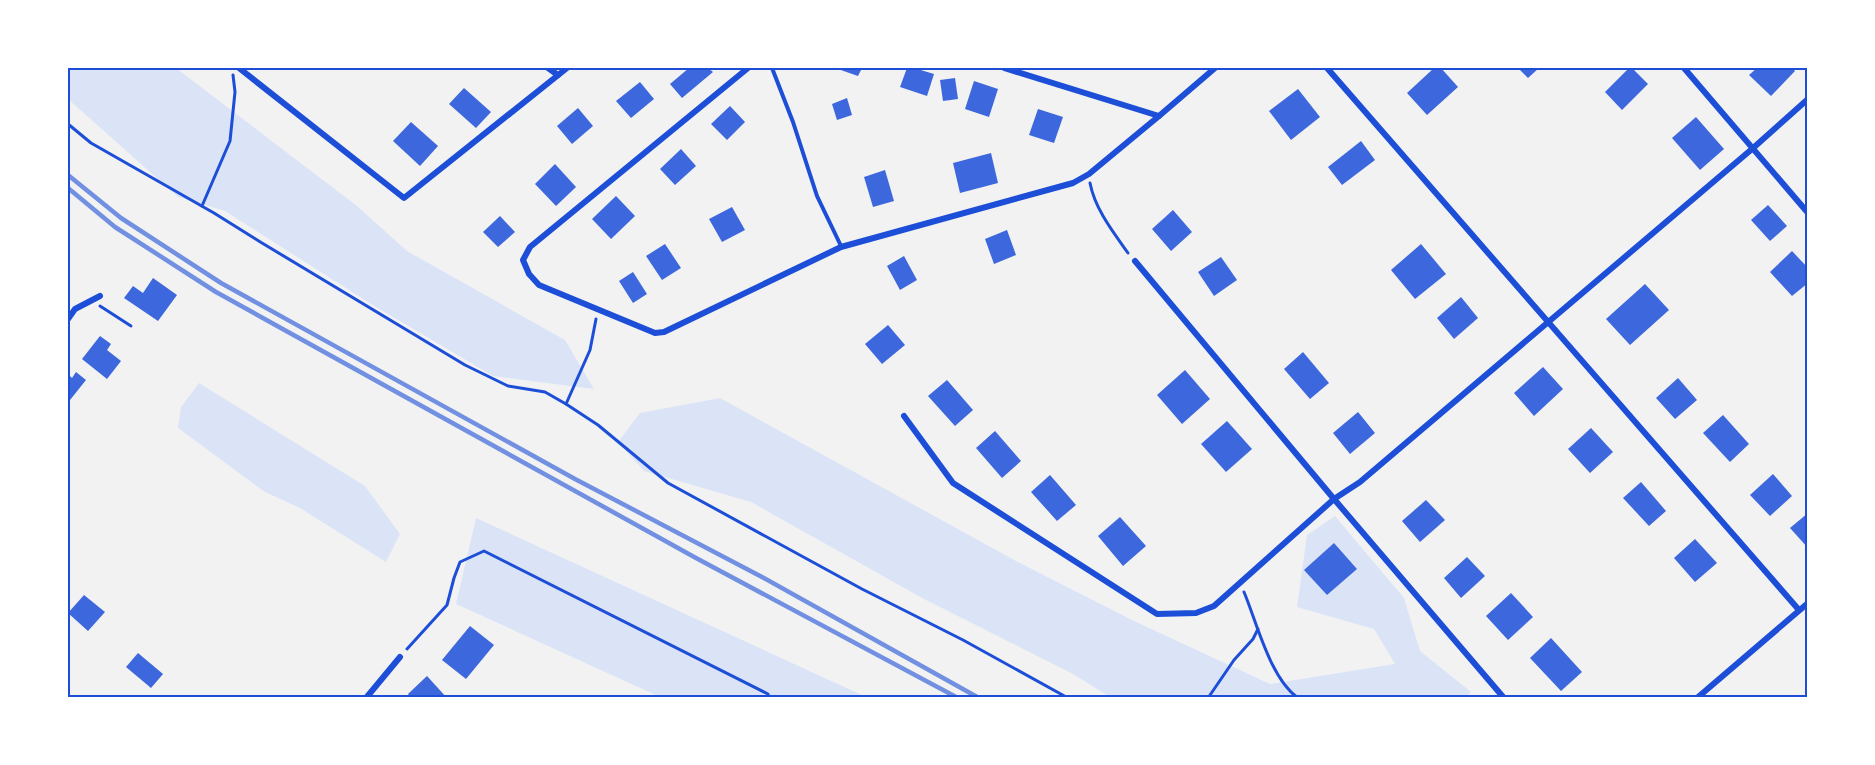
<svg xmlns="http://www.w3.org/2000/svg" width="1875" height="765" font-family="'PT Sans Narrow',sans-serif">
	<rect width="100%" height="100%" fill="#f2f2f2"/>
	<g fill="#dbe4f7">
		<path d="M68,68H176L357,206L407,251L565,340L594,389L493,376L371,304L225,211L178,197L68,99Z"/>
		<path d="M199,383L365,486L400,534L386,562L300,508L265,492L178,428L181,407Z"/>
		<path d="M720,398L1016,561L1134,621L1270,684L1395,664L1374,629L1297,607L1307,535L1335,516L1404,598L1420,651L1471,692L1466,698L1110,697L1073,674L924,599L751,502L644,471L618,442L640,413Z"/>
		<path d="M476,518L851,690L866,697H660L456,604Z"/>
	</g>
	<g fill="#3d67dc">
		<path d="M689,68H708L713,72L682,98L670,84Z"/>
		<path d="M835,68H862L858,76Z"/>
		<path d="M907,68H914L934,74L927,96L900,87Z"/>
		<path d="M1434,68H1441L1458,87L1427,115L1407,93Z"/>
		<path d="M1518,68H1539L1528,78Z"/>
		<path d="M1629,68H1632L1648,84L1622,110L1605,92Z"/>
		<path d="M1757,68H1792L1795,71L1771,96L1749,75Z"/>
		<path d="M955,78L958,99L943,101L940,80Z"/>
		<path d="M974,81L998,89L989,117L965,109Z"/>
		<path d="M640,82L654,99L631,118L616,101Z"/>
		<path d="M464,88L491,112L476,128L449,104Z"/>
		<path d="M1298,89L1320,117L1291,140L1269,111Z"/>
		<path d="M847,98L852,115L837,120L832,104Z"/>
		<path d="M730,106L745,122L727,140L711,124Z"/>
		<path d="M578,108L593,126L572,144L557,126Z"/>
		<path d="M1038,109L1063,117L1054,143L1029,135Z"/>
		<path d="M1696,117L1724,149L1700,170L1672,138Z"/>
		<path d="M411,122L438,146L420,166L393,141Z"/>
		<path d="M1361,141L1375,160L1342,185L1328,167Z"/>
		<path d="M681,149L696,166L675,185L660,169Z"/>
		<path d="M991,153L998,183L960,193L953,163Z"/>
		<path d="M555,164L576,187L556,206L535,184Z"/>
		<path d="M885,170L894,201L873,207L864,177Z"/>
		<path d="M616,196L635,216L611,239L592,219Z"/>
		<path d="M1768,205L1787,226L1770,241L1751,220Z"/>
		<path d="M732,207L745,230L722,242L709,219Z"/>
		<path d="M1173,210L1192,232L1171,251L1152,229Z"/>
		<path d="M500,216L515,232L498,247L483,232Z"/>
		<path d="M1007,230L1016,255L994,264L985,239Z"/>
		<path d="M665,244L681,268L662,280L646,256Z"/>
		<path d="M1421,244L1446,274L1415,299L1391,270Z"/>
		<path d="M1792,251L1808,268V283L1792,296L1770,272Z"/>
		<path d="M904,256L917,280L900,290L887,266Z"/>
		<path d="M1221,257L1237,280L1214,296L1198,272Z"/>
		<path d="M633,272L647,294L633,303L619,281Z"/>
		<path d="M153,278L177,295L158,321L124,298L133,286L143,293Z"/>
		<path d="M1645,284L1669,310L1630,345L1606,319Z"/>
		<path d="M1461,297L1478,318L1454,339L1437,318Z"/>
		<path d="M888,325L905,345L882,364L865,344Z"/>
		<path d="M100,336L111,344L107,350L121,361L107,379L82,359Z"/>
		<path d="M1303,352L1329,383L1310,399L1284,369Z"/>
		<path d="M1543,367L1563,389L1534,416L1514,393Z"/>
		<path d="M1185,370L1210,399L1182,424L1157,395Z"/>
		<path d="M76,372L86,380L70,400L68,398V374L72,378Z"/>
		<path d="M1678,378L1697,400L1675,419L1656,398Z"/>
		<path d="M947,380L973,410L955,426L928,396Z"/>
		<path d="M1358,412L1375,433L1350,454L1333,433Z"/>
		<path d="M1723,415L1749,444L1730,462L1703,433Z"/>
		<path d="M1227,421L1252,449L1226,472L1201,444Z"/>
		<path d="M1591,428L1613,452L1590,473L1568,449Z"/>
		<path d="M995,431L1021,461L1002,478L976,448Z"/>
		<path d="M1773,474L1792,496L1770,516L1750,495Z"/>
		<path d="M1050,475L1076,505L1057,521L1031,492Z"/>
		<path d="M1641,482L1666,511L1649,526L1623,498Z"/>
		<path d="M1426,500L1445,520L1420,542L1402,521Z"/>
		<path d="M1808,513V548L1790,528Z"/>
		<path d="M1120,517L1146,546L1123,566L1098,536Z"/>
		<path d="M1695,539L1717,563L1695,582L1674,558Z"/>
		<path d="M1334,543L1357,569L1327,595L1304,570Z"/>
		<path d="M1467,557L1485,576L1461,598L1444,578Z"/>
		<path d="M1511,593L1533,617L1508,640L1486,616Z"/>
		<path d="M84,595L105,612L88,631L68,613Z"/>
		<path d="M470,626L494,645L466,679L442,660Z"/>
		<path d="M1551,638L1582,672L1561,691L1530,658Z"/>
		<path d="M138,653L163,674L151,688L126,667Z"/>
		<path d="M427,676L447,698H411L408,694Z"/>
	</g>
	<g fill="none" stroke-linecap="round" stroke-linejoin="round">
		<g stroke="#1d4ed8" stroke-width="3">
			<path d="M68,124L91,143L214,213L262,243L465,365L508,386L545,392L566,404L598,425L668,483L862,589L963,640L1068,698"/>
			<path d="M1090,183C1095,209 1113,232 1128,253"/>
			<path d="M202,206L230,141L235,92L233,75"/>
			<path d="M100,306L131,326"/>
			<path d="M566,404L590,350L596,319"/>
			<path d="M1244,592C1257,623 1270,678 1298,698"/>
			<path d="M407,649L447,605L454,578L460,562L484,551L768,694L769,698"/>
			<path d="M1208,698L1234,660L1253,639L1258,629"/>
		</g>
		<path stroke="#1d4ed8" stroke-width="4" d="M772,68L793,122L817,196L841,246"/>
		<g stroke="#1d4ed8" stroke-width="6">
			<path d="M239,68L404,198L567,68"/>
			<path d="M548,68L558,75"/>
			<path d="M748,68L530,247L523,260L529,274L539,285L655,333L664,332L841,247L1073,183L1089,174L1159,116"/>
			<path d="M1004,68L1159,116L1215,68"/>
			<path d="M1327,68L1799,610"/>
			<path d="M1684,68L1808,213"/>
			<path d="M1135,261L1334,499L1504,698"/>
			<path d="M68,319L75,309L100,296"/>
			<path d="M904,416L953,483L1157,614L1196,613L1214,606L1334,499L1360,482L1752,149L1808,99"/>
			<path d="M366,698L400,657"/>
			<path d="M1697,698L1808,603"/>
		</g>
		<g stroke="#7290e2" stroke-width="4.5">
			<path d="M68,175L121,218L221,283L575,479L762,577L979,698"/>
			<path d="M68,188L115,227L216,292L696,558L958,698"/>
		</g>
	</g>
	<rect width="1875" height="765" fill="none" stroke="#ffffff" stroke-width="138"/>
	<rect x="69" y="69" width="1737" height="627" fill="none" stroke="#1d4ed8" stroke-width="2"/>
</svg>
